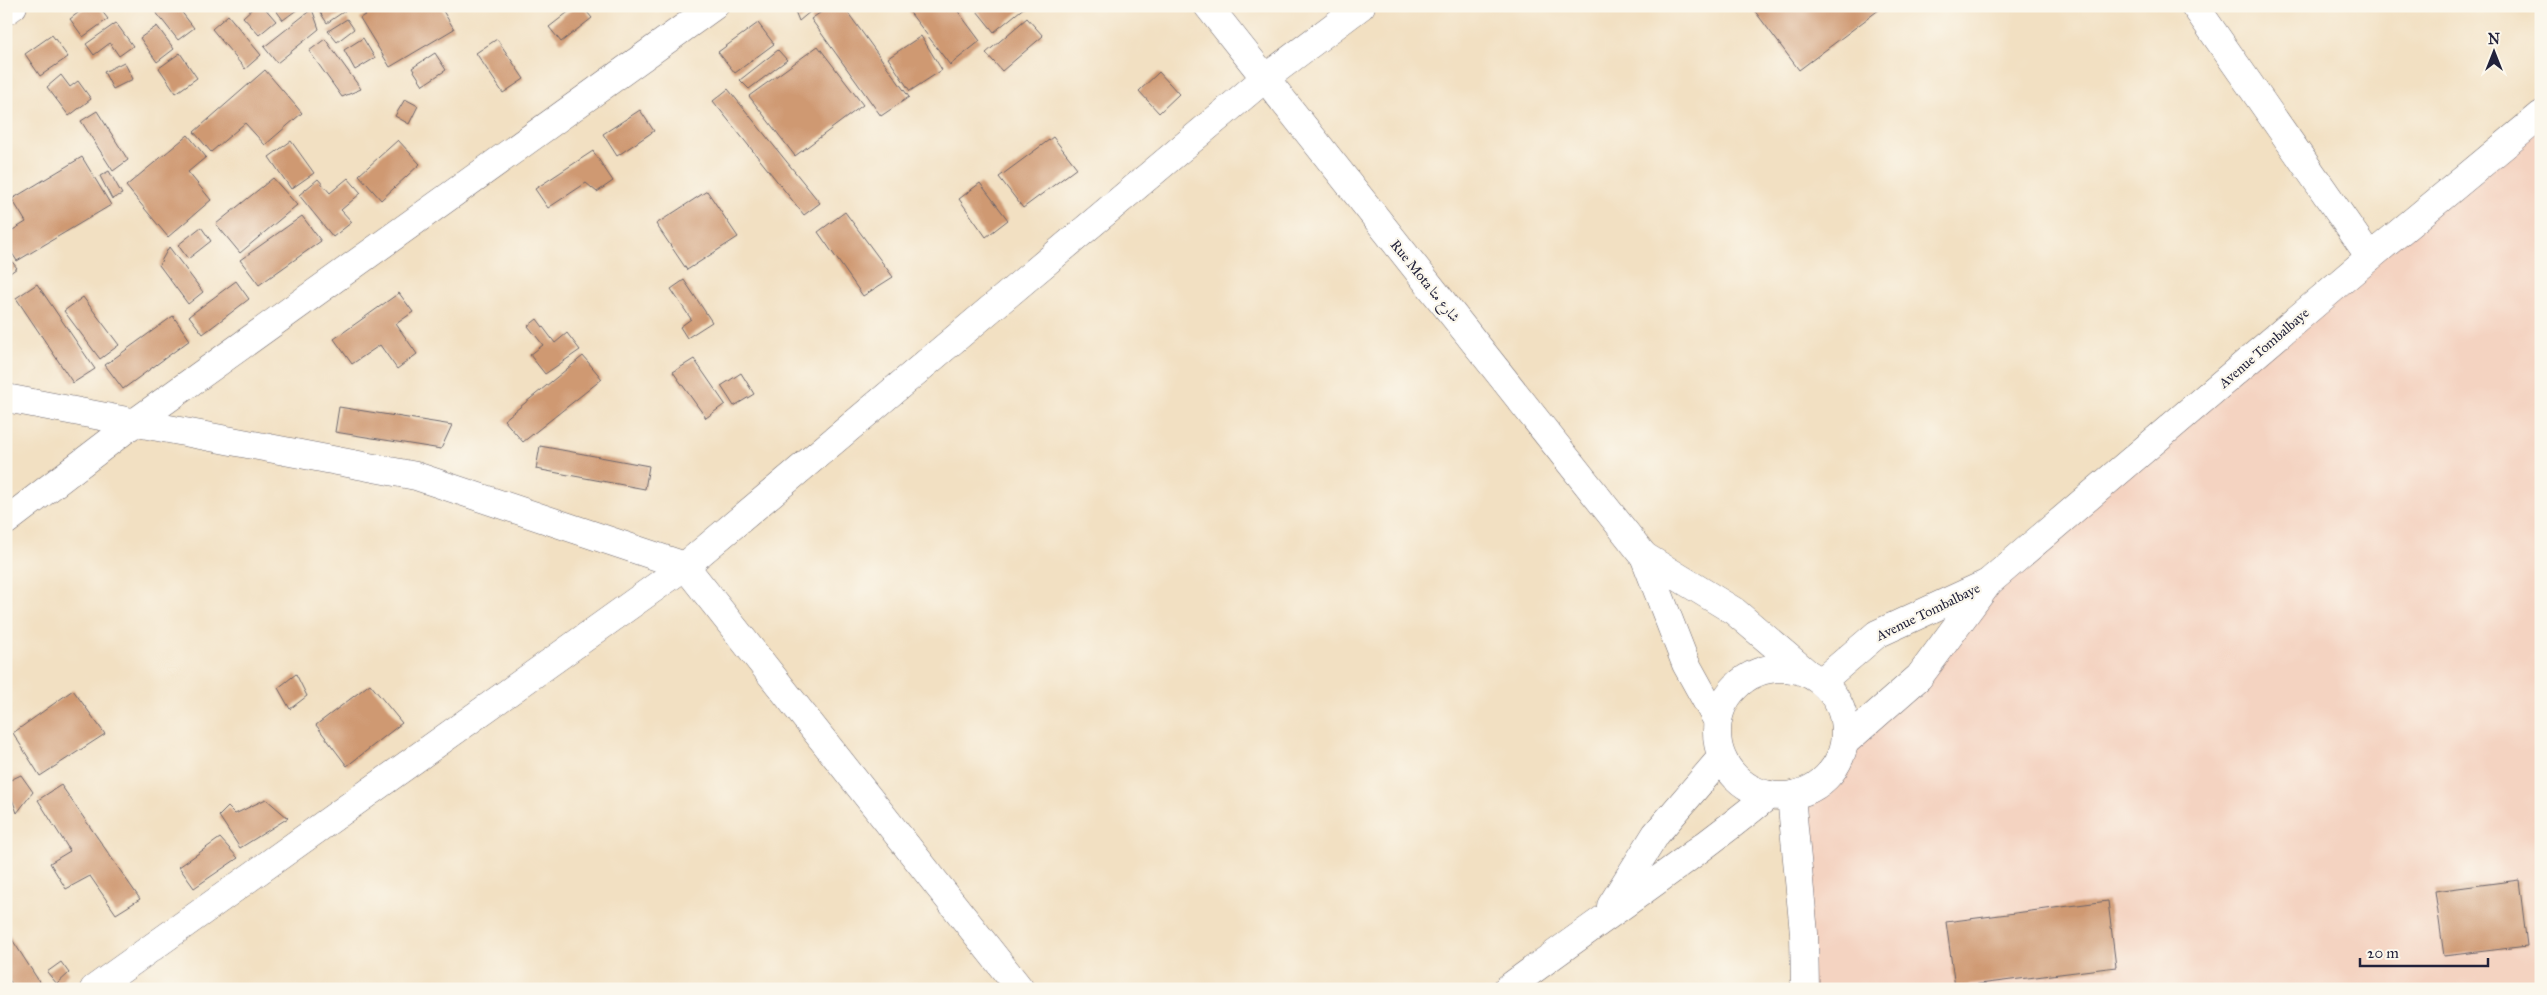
<svg xmlns="http://www.w3.org/2000/svg" width="2547" height="995" font-family="'IM FELL Great Primer',Amiri,serif">
	<rect width="100%" height="100%" fill="#fbf7ec"/>
	<filter id="ink" filterUnits="userSpaceOnUse"><feTurbulence type="fractalNoise" baseFrequency=".02" numOctaves="2"/><feDisplacementMap in="SourceGraphic" scale="10" xChannelSelector="R" yChannelSelector="G"/><feConvolveMatrix kernelMatrix="1 2 1 2 8 2 1 2 1" color-interpolation-filters="sRGB"/></filter>
	<filter id="wash" filterUnits="userSpaceOnUse"><feTurbulence type="fractalNoise" baseFrequency=".0096" numOctaves="4" result="noise"/><feDisplacementMap in="SourceGraphic" scale="20" xChannelSelector="R" yChannelSelector="G"/><feGaussianBlur stdDeviation="1.12" result="paint"/><feColorMatrix in="noise" values="0 0 0 0 0 0 0 0 0 0 0 0 0 0 0 0 0 1.4 0 .05"/><feComposite in="paint" operator="in"/></filter>
	<g filter="url(#wash)">
		<rect width="100%" height="100%" fill="#f2e0c2"/>
		<path fill="#f4d3c1" d="M2541,115V989H1805L1791,796L1817,786L1836,767L1845,742L1989,582Z"/>
		<g id="blocks">
			<g fill="#cf9972">
				<path d="M87,6H98L108,19L83,37L70,19Z"/>
				<path d="M151,6H177L194,28L178,40Z"/>
				<path d="M255,6H263L276,21L259,35L243,17Z"/>
				<path d="M273,6H302L283,20Z"/>
				<path d="M316,6H352L327,23Z"/>
				<path d="M379,6H440L454,29L390,67L360,18Z"/>
				<path d="M576,6H582L592,18L561,42L549,27Z"/>
				<path d="M793,6H817L799,21Z"/>
				<path d="M830,6H843L909,97L881,116L811,19Z"/>
				<path d="M905,6H954L980,41L950,65Z"/>
				<path d="M983,6H1026L994,32L977,11Z"/>
				<path d="M1751,6H1884L1799,70Z"/>
				<path d="M312,9L319,29L277,63L264,47Z"/>
				<path d="M228,15L261,55L245,69L212,29Z"/>
				<path d="M1027,18L1043,36L1002,71L986,53Z"/>
				<path d="M347,19L354,29L337,42L328,31Z"/>
				<path d="M116,23L133,46L119,56L110,43L94,55L86,44Z"/>
				<path d="M758,23L774,44L735,73L718,52Z"/>
				<path d="M157,26L174,49L157,62L140,38Z"/>
				<path d="M52,35L68,57L40,76L25,54Z"/>
				<path d="M921,36L942,70L910,91L888,58Z"/>
				<path d="M363,38L375,58L355,70L344,50Z"/>
				<path d="M325,39L361,89L342,97L309,51Z"/>
				<path d="M497,39L524,79L503,93L476,53Z"/>
				<path d="M818,46L863,105L795,156L749,96Z"/>
				<path d="M778,50L787,60L749,89L740,80Z"/>
				<path d="M180,53L197,78L176,93L159,68Z"/>
				<path d="M435,53L446,70L423,85L412,68Z"/>
				<path d="M124,62L133,79L113,89L104,72Z"/>
				<path d="M265,70L302,113L265,145L245,123L211,152L194,132Z"/>
				<path d="M1159,72L1179,94L1159,113L1139,91Z"/>
				<path d="M61,75L70,87L78,81L91,99L69,116L47,87Z"/>
				<path d="M728,89L820,203L804,215L713,101Z"/>
				<path d="M405,99L418,106L409,124L395,116Z"/>
				<path d="M640,110L654,131L617,156L603,134Z"/>
				<path d="M97,111L128,160L113,171L81,121Z"/>
				<path d="M188,135L206,157L188,172L211,200L168,237L126,186Z"/>
				<path d="M1053,137L1077,168L1023,208L999,177Z"/>
				<path d="M398,140L420,164L381,200L359,175Z"/>
				<path d="M291,141L314,173L291,189L269,157Z"/>
				<path d="M593,151L613,181L597,192L586,183L548,208L535,189Z"/>
				<path d="M82,157L111,205L17,261L6,244V234L26,222L12,199Z"/>
				<path d="M109,171L122,194L112,199L100,176Z"/>
				<path d="M273,178L297,205L240,253L216,224Z"/>
				<path d="M348,178L361,193L341,210L352,222L333,237L299,195L318,179L330,193Z"/>
				<path d="M980,183L1008,220L986,237L959,199Z"/>
				<path d="M707,191L738,237L687,270L656,224Z"/>
				<path d="M845,212L893,277L863,296L818,232Z"/>
				<path d="M302,216L321,241L259,285L240,260Z"/>
				<path d="M201,227L211,241L188,259L178,245Z"/>
				<path d="M169,247L203,292L188,304L159,265Z"/>
				<path d="M6,254L17,268L6,276Z"/>
				<path d="M684,280L712,322L687,338L680,327L691,319L671,289Z"/>
				<path d="M236,281L249,299L203,334L189,316Z"/>
				<path d="M37,284L95,369L73,383L16,298Z"/>
				<path d="M399,293L413,312L396,324L417,354L397,369L380,345L352,364L334,339Z"/>
				<path d="M83,297L119,345L100,359L64,311Z"/>
				<path d="M173,316L190,340L123,389L105,365Z"/>
				<path d="M537,319L555,343L567,333L580,350L545,374L530,355L543,345L528,326Z"/>
				<path d="M583,356L602,379L523,442L504,420Z"/>
				<path d="M694,359L725,404L706,418L673,372Z"/>
				<path d="M741,373L754,394L734,406L721,386Z"/>
				<path d="M339,407L452,425L441,449L335,432Z"/>
				<path d="M540,446L649,466L645,489L536,469Z"/>
				<path d="M296,674L307,696L290,709L278,688Z"/>
				<path d="M370,684L402,723L347,766L316,725Z"/>
				<path d="M73,690L105,734L40,776L13,733Z"/>
				<path d="M21,775L33,792L17,813L6,782Z"/>
				<path d="M61,785L140,899L116,914L90,876L66,889L50,863L70,851L38,800Z"/>
				<path d="M266,799L288,818L240,848L219,816L228,807L235,814Z"/>
				<path d="M220,838L238,858L194,888L179,867Z"/>
				<path d="M2519,880L2527,946L2444,956L2435,891Z"/>
				<path d="M2108,901L2116,967L1955,987L1946,922Z"/>
				<path d="M6,930L44,989H15L6,975Z"/>
				<path d="M61,962L69,973L57,984L47,972Z"/>
			</g>
		</g>
	</g>
	<g filter="url(#ink)">
		<use href="#blocks" fill-opacity="0" stroke="#6b646a" stroke-width="1"/>
		<g fill="none" stroke-linecap="round" stroke-linejoin="round">
			<defs>
				<g id="minor">
					<path d="M2195,6L2370,257"/>
					<path d="M6,11L13,6"/>
					<path d="M6,398L416,476L685,566L1020,989"/>
					<path d="M6,521L134,423L714,6"/>
					<path d="M1791,796L1804,933L1805,989"/>
					<path d="M94,989L685,566L1264,79L1361,6"/>
				</g>
				<g id="secondary">
					<path d="M1822,681L1877,634L1988,583"/>
					<path d="M1845,742L1919,677L1989,582L2370,257L2541,115"/>
				</g>
				<g id="trunk">
					<path d="M1208,6L1644,556L1686,664L1717,720"/>
					<path d="M1644,556L1734,611L1807,673"/>
					<circle cx="1781" cy="732" r="64"/>
					<path d="M1611,906L1656,834L1721,758"/>
					<path d="M1507,989C1594,924 1685,864 1769,795"/>
				</g>
			</defs>
			<use href="#minor" stroke="#6b646a" stroke-width="29"/>
			<use href="#secondary" stroke="#6b646a" stroke-width="29"/>
			<use href="#trunk" stroke="#6b646a" stroke-width="29"/>
			<use href="#minor" stroke="#fff" stroke-width="28"/>
			<use href="#secondary" stroke="#fff" stroke-width="28"/>
			<use href="#trunk" stroke="#fff" stroke-width="28"/>
		</g>
	</g>
	<g text-anchor="middle" dominant-baseline="central" stroke-width="4.5" stroke-linejoin="round" paint-order="stroke">
		<g font-size="14" fill="#22223b" stroke="#fbf7ec">
			<text transform="translate(1425 281) rotate(51)">Rue Mota شارع متا</text>
			<text transform="translate(2264 348) rotate(-41)">Avenue Tombalbaye</text>
			<text transform="translate(1928 612) rotate(-26)">Avenue Tombalbaye</text>
		</g>
	</g>
	<rect width="2547" height="995" fill="none" stroke="#fbf7ec" stroke-width="25"/>
	<g transform="translate(2494 52)" stroke="#fbf7ec" stroke-width="4" paint-order="stroke">
	<path d="M0-4L9 19L0 12L-9 19Z" fill="#22223b"/>
	<text y="-8" font-size="14" font-weight="bold" text-anchor="middle" fill="#22223b">N</text>
	</g>
	<path d="M2360 958v8h128v-8" fill="none" stroke="#22223b" stroke-width="2.5"/>
	<text x="2367" y="958" font-size="15" fill="#22223b" stroke="#fbf7ec" stroke-width="4" paint-order="stroke">20 m</text>
</svg>
